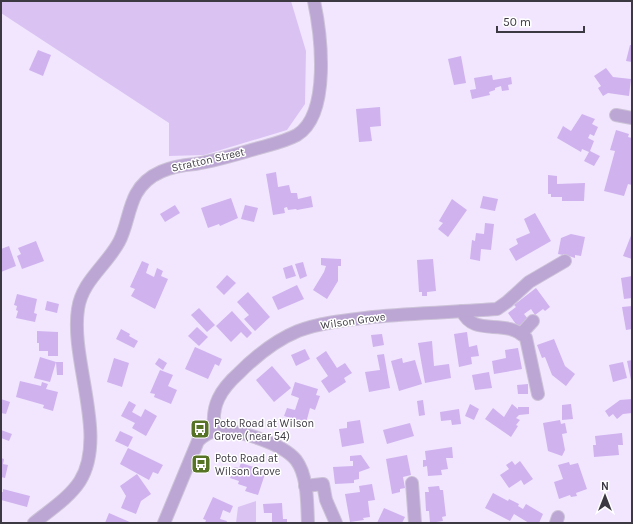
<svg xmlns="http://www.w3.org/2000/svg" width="633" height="524" font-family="Karla,sans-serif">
	<rect width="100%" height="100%" fill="#f1e6fe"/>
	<g fill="#dac3f3">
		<path d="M1,1H291L306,51L305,104L287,130L204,155L169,156V123L1,13Z"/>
		<path d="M256,501V523H236L238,507Z"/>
	</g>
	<g fill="#d0b2ef">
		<path d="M630,45H632V62L626,61Z"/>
		<path d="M38,50L51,55L43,76L29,70Z"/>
		<path d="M461,56L466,83L454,85L448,59Z"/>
		<path d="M606,68L613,77L631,79L629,96L608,93L603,96L598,88L601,86L594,76Z"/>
		<path d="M492,75L493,80L511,77L512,84L508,85L509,90L502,91L501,86L495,88V90L489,92L490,95L472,99L470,90L476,89L474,78Z"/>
		<path d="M380,107L381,126L370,127L372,141L359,142L356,109Z"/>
		<path d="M582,114L595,119L592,124L598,127L594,136L590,134L588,138L594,141L590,151L600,156L594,166L584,161L589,152L582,149L581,152L557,138L563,126L571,131Z"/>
		<path d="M616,130L629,134L628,137L632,138V185L628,184L624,196L604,191L615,151L610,150Z"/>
		<path d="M276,172L278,187L289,185L291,193H297L298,199L311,196L313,207L297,210L296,209L288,210L287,207L284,208L285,213L273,215L266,174Z"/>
		<path d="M548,175L557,176V184L585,183L584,201H562V197H551V194H548Z"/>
		<path d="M483,196L498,199L495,211L480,208Z"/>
		<path d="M231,198L238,218L220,226L219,224L208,228L201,208Z"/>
		<path d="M452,199L467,210L448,237L438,229L443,223L439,221Z"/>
		<path d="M175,205L180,213L165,222L160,214Z"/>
		<path d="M245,205L258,208L254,222L241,219Z"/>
		<path d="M535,213L551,241L516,261L509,249L518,244L516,239L530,233L524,219Z"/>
		<path d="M485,223L494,224L491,250L481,249L480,261L470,259L472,240L475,241L476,233L484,234Z"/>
		<path d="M632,233V259L623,256Z"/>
		<path d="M571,234L585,237L581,256L575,255V258L563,254V255L558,254L561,238Z"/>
		<path d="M36,241L44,261L22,269L17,256L21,254L18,248Z"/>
		<path d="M9,246L16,266L1,272V249Z"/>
		<path d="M321,258L341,259V266H338V281L327,299L313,290L324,272L326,266L321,265Z"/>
		<path d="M433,259L436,291L427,292V296H422V292H419L417,260Z"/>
		<path d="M142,261L149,264L146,273L154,277L157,268L163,271L161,276L168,279L155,309L131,296L135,289L130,287Z"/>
		<path d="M303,262L307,276L300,279L295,264Z"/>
		<path d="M292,265L296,276L286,279L283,268Z"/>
		<path d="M227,275L236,283L224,295L216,287Z"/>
		<path d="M632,276V298L624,299L621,278Z"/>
		<path d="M297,285L304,299L278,310L272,297Z"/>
		<path d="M536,288L550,307L545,311L543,309L535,315L531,309L524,314L528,319L518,327L508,313L516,307L514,305Z"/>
		<path d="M248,292L270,317L255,331L244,319L249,315L237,302Z"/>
		<path d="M17,294L37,299L34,313L37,314L35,322L16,318L18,311L16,310L17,306L14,305Z"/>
		<path d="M47,301L59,304L57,313L45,310Z"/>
		<path d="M632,306V329L626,330L622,307Z"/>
		<path d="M199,308L215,325L207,332L191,315Z"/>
		<path d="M232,311L252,333L247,338L241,332L231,342L216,326Z"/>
		<path d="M197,327L208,337L199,346L188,336Z"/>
		<path d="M121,329L130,334L129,336L138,341L134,348L116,339Z"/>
		<path d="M37,331L58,332V356H48V351H39V343H37Z"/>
		<path d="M467,332L469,347L477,345L479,356L471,357L472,364L459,367L454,334Z"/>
		<path d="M382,334L384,345L373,347L371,335Z"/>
		<path d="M554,339L565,366L575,374L566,386L552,375L545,357L542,358L537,345Z"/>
		<path d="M432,341L434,366L449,364L451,378L425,383L418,343Z"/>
		<path d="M195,347L222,359L219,366L215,364L208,379L185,369Z"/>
		<path d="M518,348L522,369L494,374L492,361L506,358L505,350Z"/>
		<path d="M305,349L310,359L296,366L291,355Z"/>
		<path d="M326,351L337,368L345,363L352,373L344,378L346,382L329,393L321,381L328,376L316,358Z"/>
		<path d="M384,354L390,388L369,392L365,372L380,370L377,355Z"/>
		<path d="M40,357L56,362L50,382L34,378Z"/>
		<path d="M114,358L129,363L122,387L107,382Z"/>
		<path d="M159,358L167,363L163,370L155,364Z"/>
		<path d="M402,358L403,363L415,360L422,384L399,391L391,361Z"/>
		<path d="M632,360V379L631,380L627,361Z"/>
		<path d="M56,362H63V375H57Z"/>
		<path d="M623,362L627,378L613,382L609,365Z"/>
		<path d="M272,366L291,388L274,402L256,380Z"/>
		<path d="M160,370L173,375L168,386L177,390L171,404L154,397L155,394L150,393Z"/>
		<path d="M489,372L492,388L475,390L472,375Z"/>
		<path d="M20,381L41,386L42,382L48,384L46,389L58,392L53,411L43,408L44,405L16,397Z"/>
		<path d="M295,382L318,389L316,395L320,396L315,410L310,408L306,423L284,416L287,408L295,410L299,398L291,395Z"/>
		<path d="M528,384V394H518L517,385Z"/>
		<path d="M1,399L10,402L6,414L1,413Z"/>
		<path d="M632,399V413L623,414L617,419L613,414L609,417L605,411L620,400Z"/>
		<path d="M423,400L425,415L419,416L417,401Z"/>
		<path d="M129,401L136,405L132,412L141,417L145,409L157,416L146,436L132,428L135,423L121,416Z"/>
		<path d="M470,404L479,409L474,420L465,416Z"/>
		<path d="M512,404L518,409V407H529V414L519,415L516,418L520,420L516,425L518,426L511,437L485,419L493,408L504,417Z"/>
		<path d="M571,404L573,419L562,420V405Z"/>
		<path d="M459,409L461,424L452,425L451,420L441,421L440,412Z"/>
		<path d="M360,420L364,443L342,447L339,429L347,428V422Z"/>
		<path d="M560,420L561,424L565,423L567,433L562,434L565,450L562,456L548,451L543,423Z"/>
		<path d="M410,423L414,436L387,444L383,430Z"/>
		<path d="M1,430L12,434L9,441L1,438Z"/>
		<path d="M120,431L133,437L128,447L115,441Z"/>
		<path d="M622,433L623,445H618L619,455L594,457L593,445H596L595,436Z"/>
		<path d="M452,447L453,458H446L448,469L441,470L442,475L428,476L427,466L423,467V460H426L425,451Z"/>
		<path d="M128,448L163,465L158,474L153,472L149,480L120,464Z"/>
		<path d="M361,455L370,468L359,472V479L354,480V483L335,484L333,467L353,466V461H350V456Z"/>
		<path d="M407,455L411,475L403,477L405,488L400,489V492L392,494L386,459Z"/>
		<path d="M1,458L4,459L3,464L8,465L5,478L1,477Z"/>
		<path d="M512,461L515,465L520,461L533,479L524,485L521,480L509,488L500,475L509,469L506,465Z"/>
		<path d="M569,462L570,465L578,463L587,489L576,493L577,496L571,497L570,495L559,499L554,482L563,479L558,465Z"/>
		<path d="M241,463L266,471L258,495L245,491L247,487L238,484L239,481L230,478L234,467L239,468Z"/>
		<path d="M137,474L151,494L141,501L136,514L121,508L126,496L120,486Z"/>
		<path d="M372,484L375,500L368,501L370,517L363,518L364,520L350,522L345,494L360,492L359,486Z"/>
		<path d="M439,486L440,490H443L446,516L442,517L443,521L430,523L429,511H426L425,492H429L428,487Z"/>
		<path d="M3,489L30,496L27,507L1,500V492H3Z"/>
		<path d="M493,493L508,501L509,499L519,504L518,506L523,509L526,504L543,514L539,523H529L514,514L510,521L485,508Z"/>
		<path d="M213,497L233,506L230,513L223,510L220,519L227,521L226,523H205L206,520L203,519Z"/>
		<path d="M282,503L283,519H287V523H272V513H264L263,504Z"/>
		<path d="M384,508L405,517L402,523H377Z"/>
		<path d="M109,513L132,523H105Z"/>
	</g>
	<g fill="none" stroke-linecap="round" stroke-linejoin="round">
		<defs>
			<g id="minor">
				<path d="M616,115L632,118"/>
				<path d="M462,311C474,338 505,317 526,338L538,394"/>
				<path d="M521,334L533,321"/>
				<path d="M215,431C210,406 221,389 239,373C256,356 276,340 298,331C322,322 348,320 373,317C414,313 455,312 497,309L507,302L529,282L565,261"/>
				<path d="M412,483L415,523"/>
				<path d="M305,486L323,484L326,500L336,523"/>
				<path d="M34,523C50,510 69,498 80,481C108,436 70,360 78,309C82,281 106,266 119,242C127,227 128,209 136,194C148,172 172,166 195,164C215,161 235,155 255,149C269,145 284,142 297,135C331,114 321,34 314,1"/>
				<path d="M164,523L198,441C203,436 208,432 216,431C236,428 283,444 296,460C308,476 307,503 308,523"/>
				<path d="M556,523L558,517"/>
			</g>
		</defs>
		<use href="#minor" stroke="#cdc3d8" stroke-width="14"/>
		<use href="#minor" stroke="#bca6d3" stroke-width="12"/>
	</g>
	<defs>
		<symbol id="bus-square" viewBox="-11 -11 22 22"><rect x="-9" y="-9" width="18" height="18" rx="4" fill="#577326" stroke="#fff"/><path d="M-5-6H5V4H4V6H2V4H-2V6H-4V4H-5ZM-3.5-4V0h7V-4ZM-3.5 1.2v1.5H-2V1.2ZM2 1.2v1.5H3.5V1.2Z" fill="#fff"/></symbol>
	</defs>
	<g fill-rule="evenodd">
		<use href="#bus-square" x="189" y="418" width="22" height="22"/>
		<use href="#bus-square" x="190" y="453" width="22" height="22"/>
	</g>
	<g text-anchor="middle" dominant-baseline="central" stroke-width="3" stroke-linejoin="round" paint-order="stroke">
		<g font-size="11" fill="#3d3942" stroke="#fff">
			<text transform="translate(208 160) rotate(-13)">Stratton Street</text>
			<text transform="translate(353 321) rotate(-8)">Wilson Grove</text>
		</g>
		<g font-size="11" fill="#3d3942" stroke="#fff" text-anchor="start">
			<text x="214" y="423">Poto Road at Wilson<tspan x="214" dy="13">Grove (near 54)</tspan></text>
			<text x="215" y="458">Poto Road at<tspan x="215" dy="13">Wilson Grove</tspan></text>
		</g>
	</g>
	<rect width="633" height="524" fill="none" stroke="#3d3942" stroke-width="4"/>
	<g transform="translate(605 496)" stroke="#ffffff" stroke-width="3" paint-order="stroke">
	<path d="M0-3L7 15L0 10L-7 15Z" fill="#3d3942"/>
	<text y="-6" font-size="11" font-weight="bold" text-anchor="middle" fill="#3d3942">N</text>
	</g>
	<path d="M497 26v6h87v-6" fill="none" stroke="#3d3942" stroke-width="2"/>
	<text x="503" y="26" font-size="12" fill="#3d3942" stroke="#ffffff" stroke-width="3" paint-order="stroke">50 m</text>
</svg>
